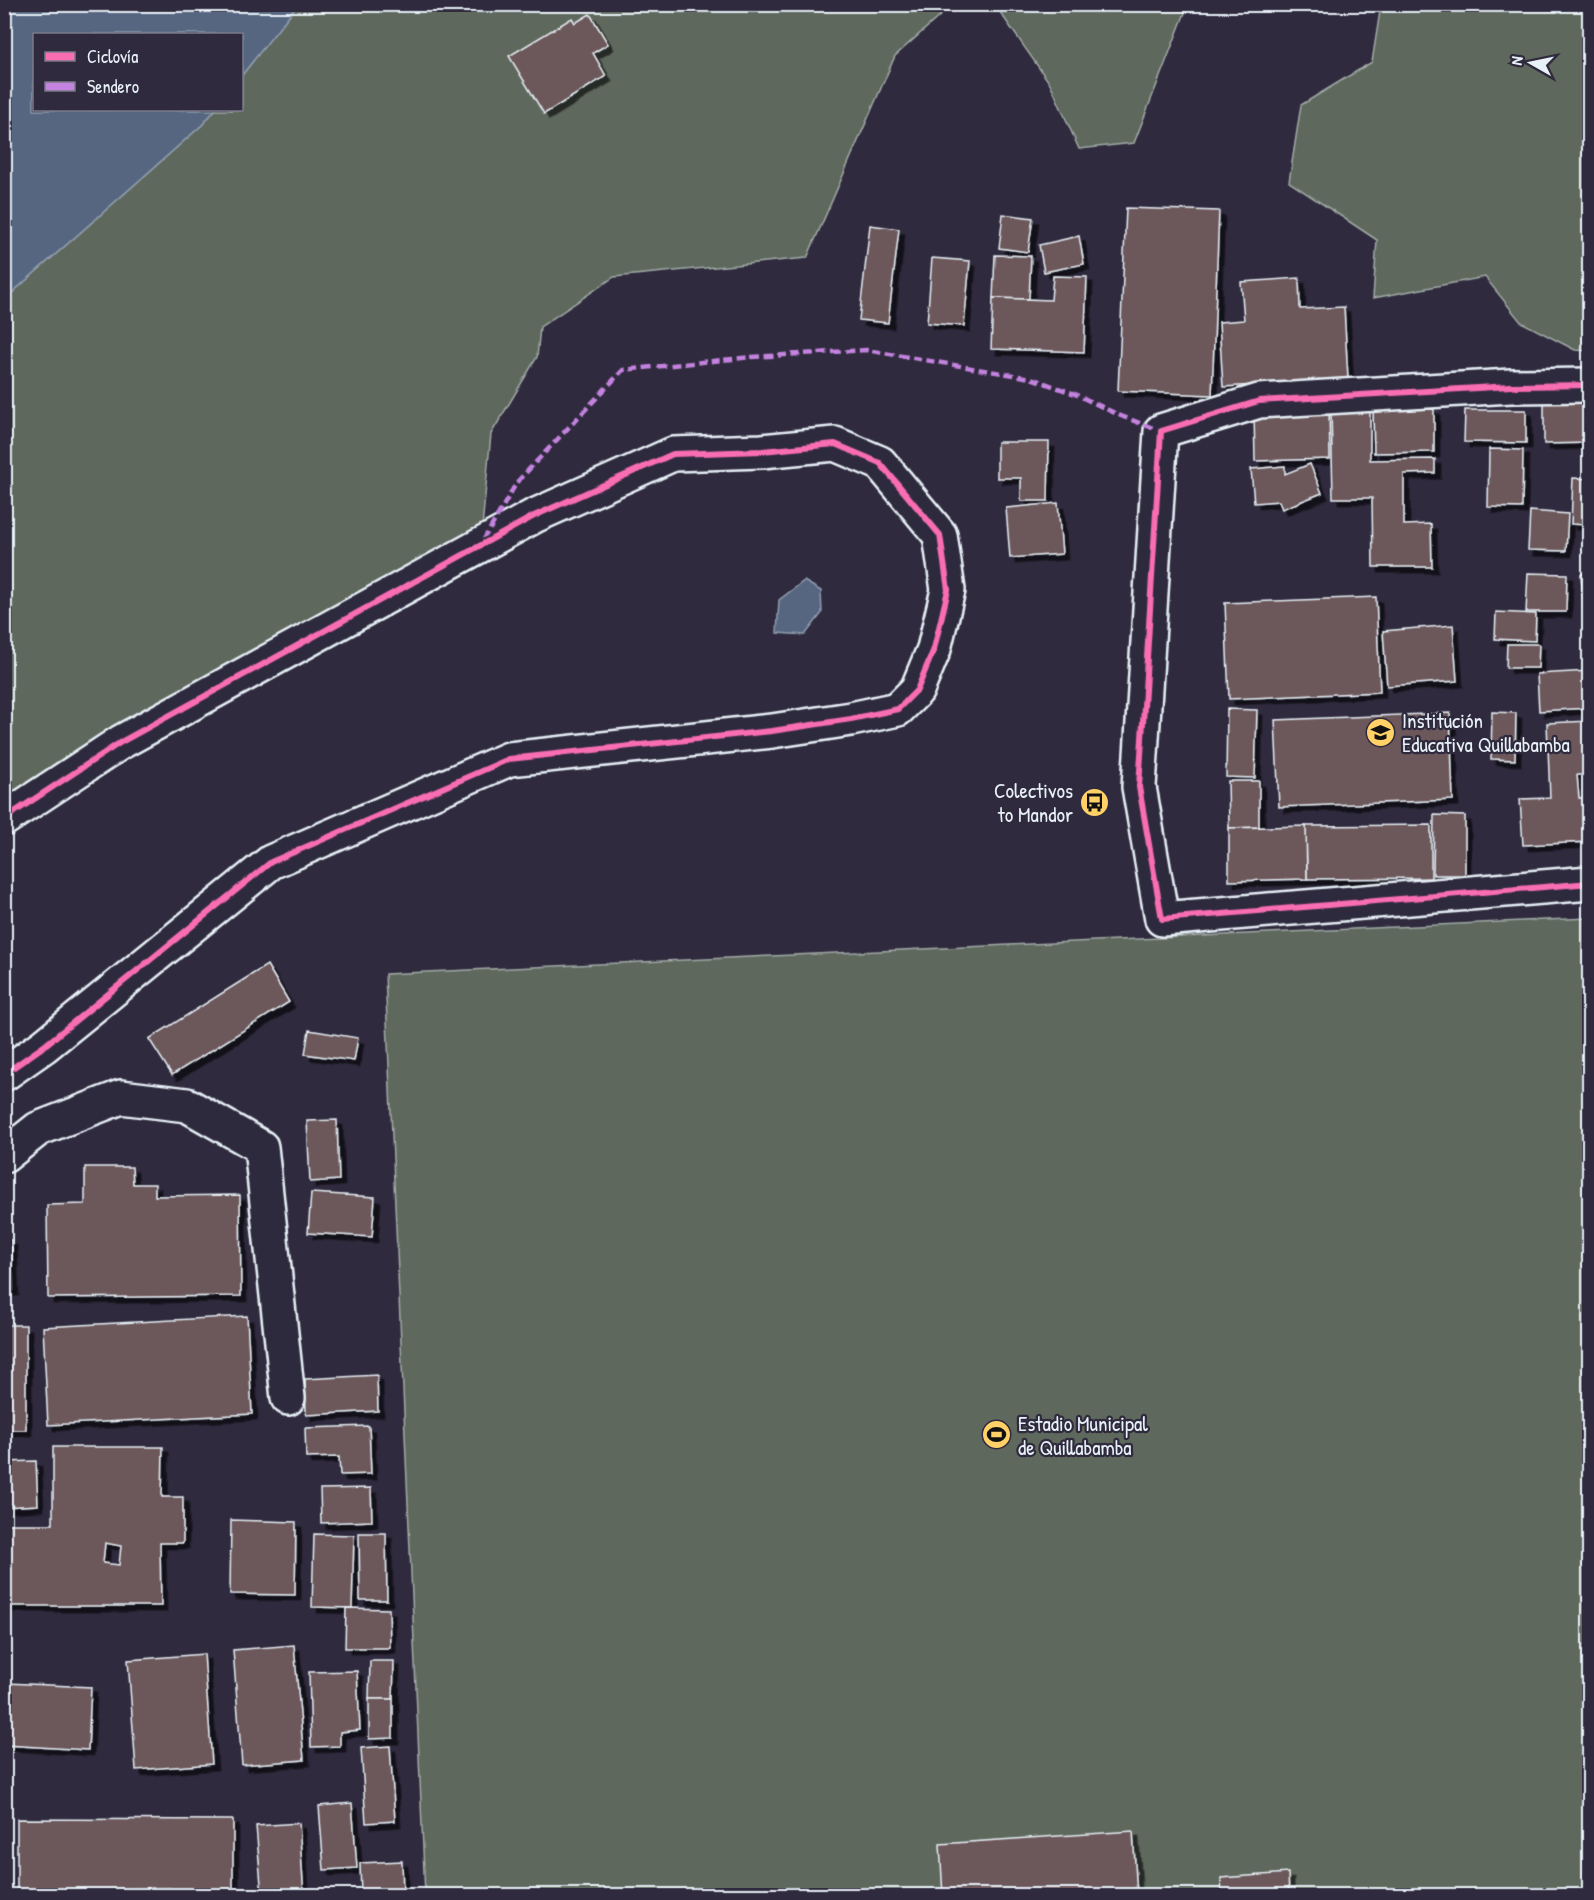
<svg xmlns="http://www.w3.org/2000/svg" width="1594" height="1900" font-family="'Patrick Hand',sans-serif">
	<defs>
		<filter id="shadow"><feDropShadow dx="5.5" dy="5.5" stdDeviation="0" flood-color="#0009"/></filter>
	</defs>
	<rect width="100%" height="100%" fill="#2f2a3d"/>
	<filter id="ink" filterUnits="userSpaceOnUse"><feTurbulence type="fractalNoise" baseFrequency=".0167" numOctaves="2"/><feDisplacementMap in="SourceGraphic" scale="12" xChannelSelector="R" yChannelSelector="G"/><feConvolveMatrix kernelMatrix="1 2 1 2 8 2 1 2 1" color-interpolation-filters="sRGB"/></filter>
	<g filter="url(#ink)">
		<g fill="#5e685c" stroke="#a3acaa" stroke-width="1.5">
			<path d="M297,5H952L895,56L807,258L614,277L540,327L537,357L491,434L480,547L5,820V299L202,125L215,110H242V75Z"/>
			<path d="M995,5H1188L1134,143L1079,149L1051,85Z"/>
			<path d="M1381,5H1589V351L1575,350L1521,322L1485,277L1373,298L1377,240L1289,182L1301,105L1372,62Z"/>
			<path d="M1589,918V1895H425L385,974Z"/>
		</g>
		<g fill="#566680" stroke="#909eb0" stroke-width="1.5">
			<path d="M5,4L297,5L242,75V34H34V110H215L202,125L5,299Z"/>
			<path d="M804,581L821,591L822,613L805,635L777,633L779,600Z"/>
		</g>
		<g fill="#6c585a" stroke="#e8f1f8" stroke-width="1.5" fill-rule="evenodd" filter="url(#shadow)">
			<path d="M590,14L608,44L593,53L606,76L544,114L509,56L572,18L575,23Z"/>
			<path d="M1126,208L1219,211L1212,395L1118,391Z"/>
			<path d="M1003,214L1033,218L1028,252L999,248Z"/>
			<path d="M870,225L899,229L888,323L859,320Z"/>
			<path d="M1079,236L1084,264L1044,272L1039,245Z"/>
			<path d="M995,255L1031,256L1029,299L993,298Z"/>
			<path d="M932,258L970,261L964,326L927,323Z"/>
			<path d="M1053,276L1087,277L1084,352L991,349L993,298L1051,300Z"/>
			<path d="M1299,278L1300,309L1344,307L1348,379L1223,387L1219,322L1244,320L1241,282Z"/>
			<path d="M1590,400V443L1544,444V401Z"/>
			<path d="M1329,409L1330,459L1255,461L1254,412Z"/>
			<path d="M1434,409V452L1374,453L1373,410Z"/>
			<path d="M1465,410H1526V443L1464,442Z"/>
			<path d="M1331,411H1370V460L1435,459V473L1404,474V525L1431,524L1432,567H1373L1372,498H1333Z"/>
			<path d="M997,442H1049L1048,501H1021V478H997Z"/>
			<path d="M1489,449L1523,450L1522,508L1488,507Z"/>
			<path d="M1310,464L1322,493L1282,509L1279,501L1254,503L1251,469L1285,466V474Z"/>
			<path d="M1573,478L1590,479V525L1571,524Z"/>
			<path d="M1058,503L1062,554L1010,558L1006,508Z"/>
			<path d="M1530,511L1568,514L1566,551L1528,550Z"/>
			<path d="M1528,573L1567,574L1566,612H1526Z"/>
			<path d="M1590,573V616H1584L1581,574Z"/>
			<path d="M1376,597L1380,692L1229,699L1225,603Z"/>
			<path d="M1496,612L1536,614L1535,641L1495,639Z"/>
			<path d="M1453,625L1457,681L1387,686L1383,631Z"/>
			<path d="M1507,644H1539L1538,668H1506Z"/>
			<path d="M1590,671V708L1539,711L1537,674Z"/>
			<path d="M1227,709L1257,710L1255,778L1226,777Z"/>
			<path d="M1492,712L1516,713L1515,760L1491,759Z"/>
			<path d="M1450,713L1453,800L1279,807L1275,720Z"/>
			<path d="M1590,721V775H1577L1579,798H1590V842L1523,845L1520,799L1550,798L1547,723Z"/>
			<path d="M1228,781H1259V827L1229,828Z"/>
			<path d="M1434,815L1465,816V875H1433Z"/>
			<path d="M1431,825V878L1307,879L1306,826Z"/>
			<path d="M1306,826L1307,879L1229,881V828Z"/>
			<path d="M267,965L289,1002L172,1075L149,1039Z"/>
			<path d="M309,1030L358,1038L354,1061L305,1054Z"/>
			<path d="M337,1120L339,1180L310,1182L307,1121Z"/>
			<path d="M85,1167H132L133,1184H155V1196L240,1195L241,1296L48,1298L47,1205L85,1204Z"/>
			<path d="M311,1193L375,1197L372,1237L308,1233Z"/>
			<path d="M4,1240H11L13,1290H4Z"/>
			<path d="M247,1316L252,1414L48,1425L43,1327Z"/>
			<rect x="4" y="1325" width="22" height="105"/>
			<path d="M377,1375L378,1411L306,1415L305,1379Z"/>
			<path d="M369,1426L371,1474L340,1475L339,1457L306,1458L305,1428Z"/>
			<path d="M53,1447H163L162,1497H183V1543H160L161,1606H4V1524H53ZM105,1543L121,1546L119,1565L103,1563Z"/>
			<path d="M36,1461L38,1505L4,1507V1462Z"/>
			<path d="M371,1488L372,1521L321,1523L320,1489Z"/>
			<path d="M231,1520L296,1522L295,1595L230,1594Z"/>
			<path d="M359,1533H386L387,1600H360Z"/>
			<path d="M314,1534L354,1535L352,1608L312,1607Z"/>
			<path d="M346,1608L389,1609L390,1648H345Z"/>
			<path d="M294,1645L304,1760L242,1765L233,1650Z"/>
			<path d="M204,1654L212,1764L136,1770L128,1660Z"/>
			<path d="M370,1661H394L393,1699H369Z"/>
			<path d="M357,1671L360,1730L340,1732V1746L311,1747L309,1672Z"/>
			<path d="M7,1683L91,1687L88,1750L4,1745Z"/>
			<path d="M369,1699H393V1738L369,1739Z"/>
			<path d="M390,1746L395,1821L366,1823L361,1748Z"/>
			<path d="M352,1803L357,1868L324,1870L319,1806Z"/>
			<path d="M17,1819L233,1820V1896H170V1888L121,1889L122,1896H17Z"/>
			<path d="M299,1823L304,1896H262L256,1826Z"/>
			<path d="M1133,1831L1137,1896H943L940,1844Z"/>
			<path d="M402,1861L403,1896H361L360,1863Z"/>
			<path d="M1288,1873L1289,1896H1222L1221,1878Z"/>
		</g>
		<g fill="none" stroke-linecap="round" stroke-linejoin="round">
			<defs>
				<g id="minor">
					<path d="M1590,385L1511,386L1259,401L1161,431L1139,787L1162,919L1590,883"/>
					<path d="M4,1156L38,1129L121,1097L187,1105L261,1147L288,1398"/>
				</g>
				<path id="tertiary" d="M4,819L121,742L534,516L673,454L762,451L835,444L880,463L940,535L948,590L934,649L917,690L898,709L851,719L772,731L509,759L271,862L44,1046L4,1074"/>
			</defs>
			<use href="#minor" stroke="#e8f1f8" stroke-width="38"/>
			<use href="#tertiary" stroke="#e8f1f8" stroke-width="38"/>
			<use href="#minor" stroke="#2f2a3d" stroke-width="33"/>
			<use href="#tertiary" stroke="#2f2a3d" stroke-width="33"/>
			<path stroke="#c483df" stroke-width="4.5" stroke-dasharray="9 4.5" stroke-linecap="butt" d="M483,541L517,482L623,370L752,357L866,350L1031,378L1075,394L1121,416L1161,431"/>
			<defs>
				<g id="cycleway">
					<path d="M1590,385L1511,386L1259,401L1161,431L1139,787L1162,919L1590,883"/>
					<path d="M4,819L121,742L534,516L673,454L762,451L835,444L880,463L940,535L948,590L934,649L917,690L898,709L851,719L772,731L509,759L271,862L44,1046L4,1074"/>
				</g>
			</defs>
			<use href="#cycleway" stroke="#2f2a3d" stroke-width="10"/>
			<use href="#cycleway" stroke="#f96db3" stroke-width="6"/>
		</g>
	</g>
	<defs>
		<symbol id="school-disc" viewBox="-11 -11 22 22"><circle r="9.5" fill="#ffd166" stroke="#2f2a3d"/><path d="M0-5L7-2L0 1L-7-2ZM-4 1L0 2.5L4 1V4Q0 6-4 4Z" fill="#111"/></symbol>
		<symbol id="bus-disc" viewBox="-11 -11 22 22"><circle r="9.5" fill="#ffd166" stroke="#2f2a3d"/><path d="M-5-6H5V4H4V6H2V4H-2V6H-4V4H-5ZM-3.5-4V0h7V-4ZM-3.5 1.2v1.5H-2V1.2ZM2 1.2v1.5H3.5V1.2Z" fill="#111"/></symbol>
		<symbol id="stadium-disc" viewBox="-11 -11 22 22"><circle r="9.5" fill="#ffd166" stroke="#2f2a3d"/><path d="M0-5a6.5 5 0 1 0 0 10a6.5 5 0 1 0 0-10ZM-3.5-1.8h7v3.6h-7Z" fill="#111"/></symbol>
	</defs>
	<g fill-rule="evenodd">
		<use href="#school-disc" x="1364" y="716" width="33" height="33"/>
		<use href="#bus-disc" x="1078" y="786" width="33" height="33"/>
		<use href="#stadium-disc" x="980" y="1418" width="33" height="33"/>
	</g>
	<g text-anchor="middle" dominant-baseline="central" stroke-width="4.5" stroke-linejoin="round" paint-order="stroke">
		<g font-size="21" fill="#e8f1f8" stroke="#2f2a3d" text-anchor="start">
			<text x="1402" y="720">Institución<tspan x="1402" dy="24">Educativa Quillabamba</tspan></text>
			<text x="1073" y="790" text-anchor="end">Colectivos<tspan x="1073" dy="24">to Mandor</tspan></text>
			<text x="1018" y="1423">Estadio Municipal<tspan x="1018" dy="24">de Quillabamba</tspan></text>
		</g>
	</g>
	<rect width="1594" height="1900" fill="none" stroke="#2f2a3d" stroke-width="24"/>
	<rect x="12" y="12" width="1570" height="1876" fill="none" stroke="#e8f1f8" stroke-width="2" filter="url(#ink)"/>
	<rect x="33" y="33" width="210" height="78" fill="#2f2a3d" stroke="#797a88" stroke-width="1.5"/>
	<rect x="45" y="52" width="30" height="9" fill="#f96db3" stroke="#797a88" stroke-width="1.5"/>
	<text x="87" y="63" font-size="18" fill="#e8f1f8">Ciclovía</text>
	<rect x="45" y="82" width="30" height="9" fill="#c483df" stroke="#797a88" stroke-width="1.5"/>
	<text x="87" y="93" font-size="18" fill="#e8f1f8">Sendero</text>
	<g transform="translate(1531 63) rotate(279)" stroke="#2f2a3d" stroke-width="4.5" paint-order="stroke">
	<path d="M0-4.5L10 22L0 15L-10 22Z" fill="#e8f1f8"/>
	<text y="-9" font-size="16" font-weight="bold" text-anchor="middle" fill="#e8f1f8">N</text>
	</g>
</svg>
